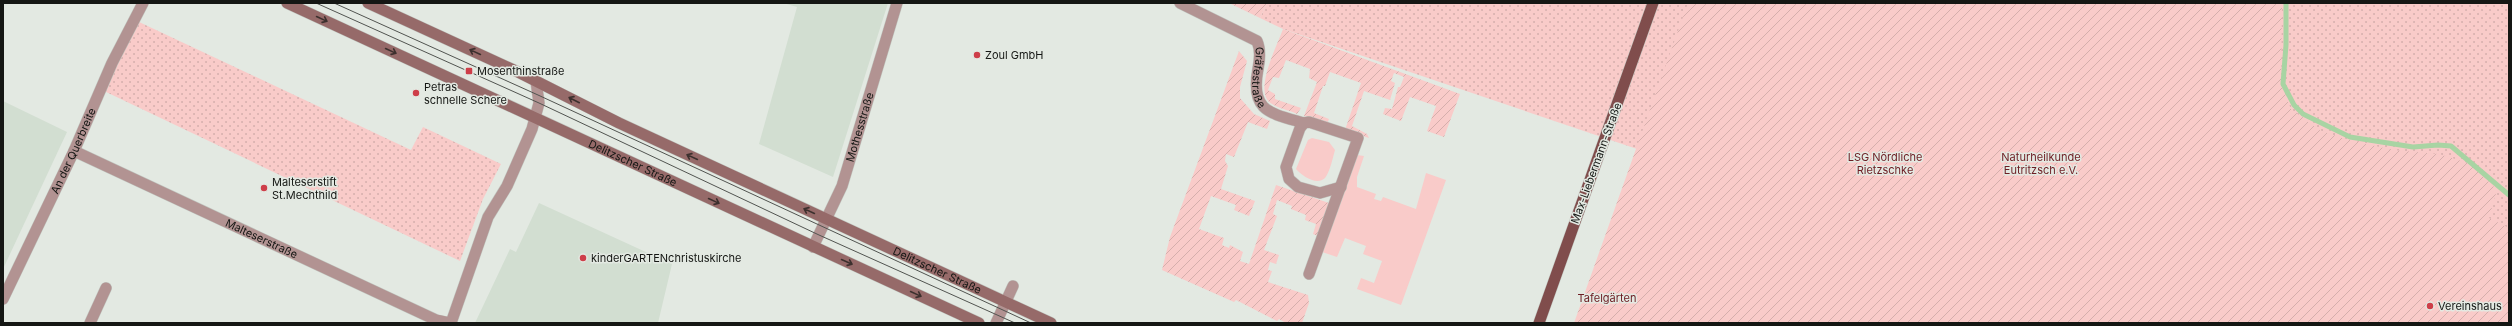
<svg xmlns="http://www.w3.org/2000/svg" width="2512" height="326" font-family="Inter,sans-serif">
	<defs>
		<pattern id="park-dots" width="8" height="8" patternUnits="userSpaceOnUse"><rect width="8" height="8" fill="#f9cbc9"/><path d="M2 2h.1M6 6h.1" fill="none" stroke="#d5aeac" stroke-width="1.8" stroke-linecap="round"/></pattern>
		<pattern id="garden-furrows" width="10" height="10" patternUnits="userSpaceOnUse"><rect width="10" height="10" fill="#f9cbc9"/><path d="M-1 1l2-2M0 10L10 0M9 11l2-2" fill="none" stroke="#d5aeac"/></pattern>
	</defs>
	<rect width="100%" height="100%" fill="#e3e9e2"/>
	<g fill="#d2ded1">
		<path d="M783,3H888L833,177L759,144L797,7Z"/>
		<path d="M3,101L67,132L3,269Z"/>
		<path d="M539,203L672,264L658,323H475L510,249L516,252Z"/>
	</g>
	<g fill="#f9cbc9">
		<path d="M1312,138L1329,142L1335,150C1333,157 1330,172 1325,178C1317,186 1302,176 1296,169L1308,140Z"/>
		<path d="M1357,155L1364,156L1357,177V187L1376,194L1374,199L1381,201L1383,197L1416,209L1426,173L1446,180L1401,305L1357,289L1361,278L1374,283L1382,261L1363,254L1366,246L1345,238L1337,257L1322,252Z"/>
	</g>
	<g fill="url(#park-dots)">
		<path d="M1267,3H2509V323L1637,149L1283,29L1260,18Z"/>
		<path d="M137,21L411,150L423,127L501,164L483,199L460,261L104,91Z"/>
	</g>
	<g fill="url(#garden-furrows)">
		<path d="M1229,3H1267L1260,18Z"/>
		<path d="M1688,3H2282L2281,85L2291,109L2319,130L2342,138L2392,150L2439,154L2471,164L2497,190L2489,218L2509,228V323H1574Z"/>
		<path d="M1283,29L1460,94L1444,137L1427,131L1436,106L1410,97L1401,121L1383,114L1385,108L1392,109L1398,87H1400L1404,77L1394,73L1391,81L1395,83L1390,100L1364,91L1352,126L1367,134L1369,138L1345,130L1361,83L1330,72L1325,86H1323L1314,113L1329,119L1327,124L1304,116L1317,82L1309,78L1310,69L1286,60L1279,78L1273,77L1268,90L1275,94V99L1301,108L1297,114C1289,110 1276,108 1269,102C1255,88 1277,46 1283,29Z"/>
		<path d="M1239,51L1247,61L1240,87V98L1254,114L1270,121L1267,129L1248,122L1234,157L1226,154L1225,161L1228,166L1221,189L1255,201L1249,216L1234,210L1236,205L1211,196L1199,229L1224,238L1222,245L1229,248L1230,245L1243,252L1240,261L1249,264L1276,185L1329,203L1318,236L1313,234L1316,224L1305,220L1306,215L1291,209L1292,206L1277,200L1273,214L1277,216L1264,250L1279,255L1276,264L1270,262L1268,270L1272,271L1268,282L1308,295L1309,303L1302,323H1286L1279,319L1277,321L1236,300L1234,302L1162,270L1170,237Z"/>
	</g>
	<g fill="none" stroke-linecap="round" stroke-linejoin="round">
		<path stroke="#a8d4a3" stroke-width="5" d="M2286,3V45L2283,84L2294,105L2303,114L2350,137L2413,147L2438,145L2451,146L2509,195"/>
		<defs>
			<g id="minor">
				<path id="s1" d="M1180,3L1257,41C1261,50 1260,59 1258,69C1250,111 1269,113 1304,123L1300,128L1286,167L1289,179L1298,187L1320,193L1341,187"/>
				<path d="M1304,123L1309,122L1358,138L1309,274"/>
				<path id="s2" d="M74,151L436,320L450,323"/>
				<path id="s3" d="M813,247L842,186L897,3"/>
				<path id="s4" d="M3,299L74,151L112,63L143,3"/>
				<path d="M90,323L106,288"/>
				<path d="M451,323L488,217L507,186L532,129L539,103L536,81"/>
				<path d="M996,323L1013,286"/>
			</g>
			<g id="secondary">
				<path id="s5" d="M287,3L979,323"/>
				<path id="s6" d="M368,3L516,71L619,123L1051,323"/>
			</g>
			<path id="primary" d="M1539,323L1653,3"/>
		</defs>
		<use href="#minor" stroke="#c2c7c1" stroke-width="12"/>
		<use href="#secondary" stroke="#c2c7c1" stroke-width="12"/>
		<use href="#primary" stroke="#c2c7c1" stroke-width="12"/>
		<use href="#minor" stroke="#b29392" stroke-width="11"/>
		<use href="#secondary" stroke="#966a69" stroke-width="11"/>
		<use href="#primary" stroke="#804d4c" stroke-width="11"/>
		<g stroke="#515450" stroke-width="1">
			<path d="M316,3L539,103L819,235L1015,323"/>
			<path d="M334,3L538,95L1031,323"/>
		</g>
	</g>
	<defs><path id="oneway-shaft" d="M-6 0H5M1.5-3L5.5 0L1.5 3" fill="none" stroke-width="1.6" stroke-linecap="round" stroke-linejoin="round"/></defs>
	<g stroke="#3c302e">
		<use href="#oneway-shaft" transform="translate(322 19) rotate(25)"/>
		<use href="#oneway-shaft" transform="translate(391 51) rotate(25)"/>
		<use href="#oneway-shaft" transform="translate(475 52) rotate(-155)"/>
		<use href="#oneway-shaft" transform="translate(574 100) rotate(-153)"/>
		<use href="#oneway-shaft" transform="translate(692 157) rotate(-155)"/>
		<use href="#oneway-shaft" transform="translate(714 201) rotate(25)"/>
		<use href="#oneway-shaft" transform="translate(809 211) rotate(-155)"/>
		<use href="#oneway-shaft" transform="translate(847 262) rotate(24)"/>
		<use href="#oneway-shaft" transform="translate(916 294) rotate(25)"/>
	</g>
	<g fill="#ce3e49" stroke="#e3e9e2" stroke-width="1.5">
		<circle cx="977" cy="55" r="4"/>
		<rect x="465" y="67" width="8" height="8" rx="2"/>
		<circle cx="416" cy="93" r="4"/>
		<circle cx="264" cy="188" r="4"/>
		<circle cx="583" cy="258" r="4"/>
		<circle cx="2430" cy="306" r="4"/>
	</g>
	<g text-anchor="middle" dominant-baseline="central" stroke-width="3" stroke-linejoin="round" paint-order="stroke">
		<g font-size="11" fill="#151714" stroke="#e3e9e2" text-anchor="start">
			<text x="985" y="55">Zoul GmbH</text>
			<text x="477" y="71">Mosenthinstraße</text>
			<text x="424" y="87">Petras<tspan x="424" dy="13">schnelle Schere</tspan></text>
			<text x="272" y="182">Malteserstift<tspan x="272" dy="13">St.Mechthild</tspan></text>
			<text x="591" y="258">kinderGARTENchristuskirche</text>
			<text x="2438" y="306">Vereinshaus</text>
		</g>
		<g font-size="11" fill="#151714" stroke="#e3e9e2">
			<text stroke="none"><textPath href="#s1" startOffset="123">Gräfestraße</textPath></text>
			<text stroke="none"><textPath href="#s3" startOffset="129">Mothesstraße</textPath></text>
			<text stroke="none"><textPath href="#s4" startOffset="164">An der Querbreite</textPath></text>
			<text stroke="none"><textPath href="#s5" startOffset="381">Delitzscher Straße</textPath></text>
			<text transform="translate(1596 163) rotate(-70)">Max-Liebermann-Straße</text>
			<text stroke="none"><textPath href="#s2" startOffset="207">Malteserstraße</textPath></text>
			<text stroke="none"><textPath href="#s6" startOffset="629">Delitzscher Straße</textPath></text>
		</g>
		<g font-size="11" fill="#6d1d23" stroke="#e3e9e2">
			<text x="1885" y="157">LSG Nördliche<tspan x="1885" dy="13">Rietzschke</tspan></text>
			<text x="2041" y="157">Naturheilkunde<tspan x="2041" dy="13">Eutritzsch e.V.</tspan></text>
			<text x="1607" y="298">Tafelgärten</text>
		</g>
	</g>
	<rect width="2512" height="326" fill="none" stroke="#151714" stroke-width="8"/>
</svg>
